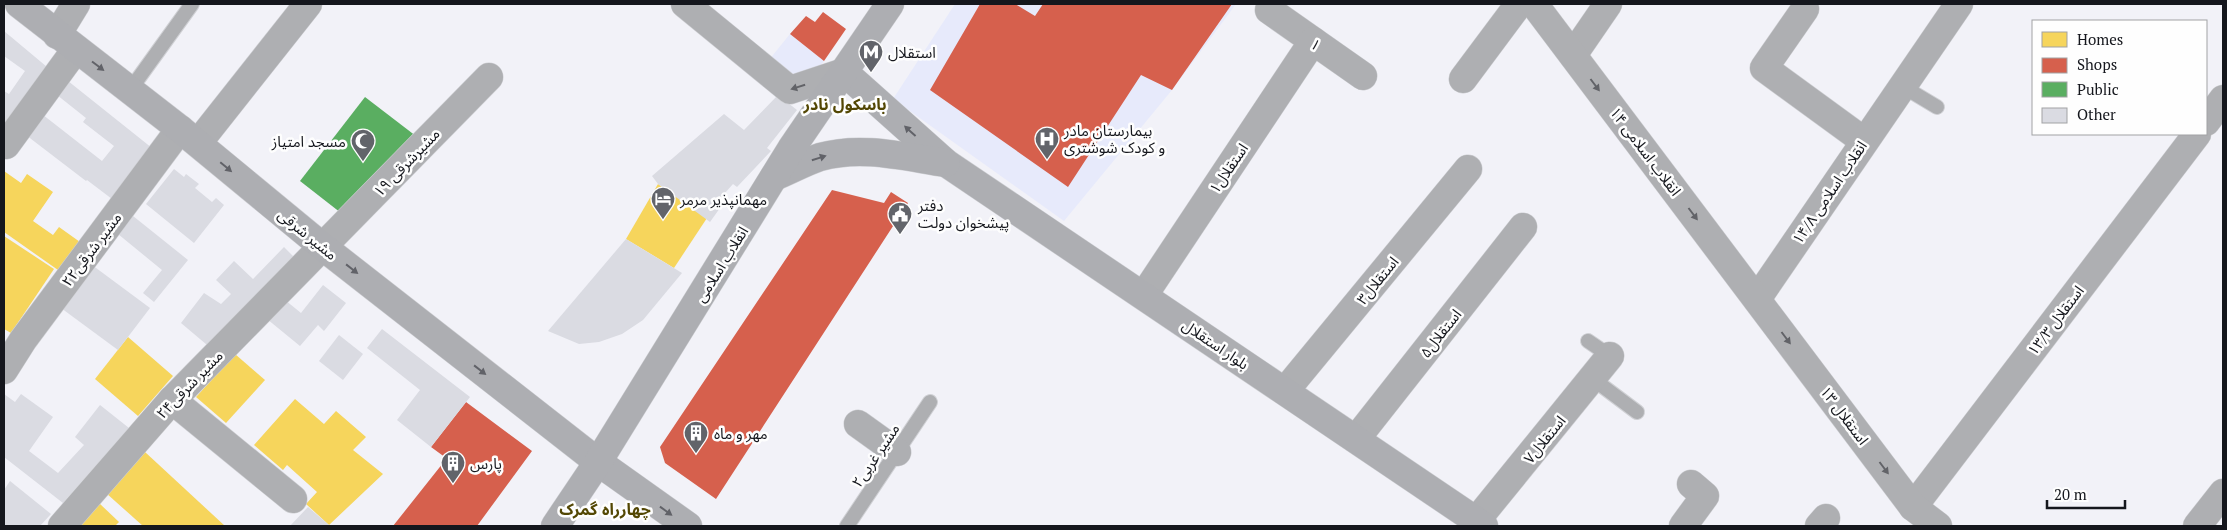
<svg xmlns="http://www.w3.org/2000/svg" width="2227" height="530" font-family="'PT Serif','Noto Sans Arabic',serif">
	<rect width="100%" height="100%" fill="#f2f2f8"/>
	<g fill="#e7eafb">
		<path d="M955,4H1236L1172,90L1064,221L893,99Z"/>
		<path d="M790,34L824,61L803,87L769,60Z"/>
	</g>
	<g fill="#f6d55c">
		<path d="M4,171L21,183L27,174L53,192L33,221L53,235L59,227L80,242L58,270L4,232Z"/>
		<path d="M658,184L707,218L674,268L626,239Z"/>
		<path d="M4,236L54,269L11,333L4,329Z"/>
		<path d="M128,337L173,376L138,416L95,379Z"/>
		<path d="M235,354L265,380L226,423L196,397Z"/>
		<path d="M295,399L324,424L336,411L366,437L353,450L383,474L329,525L306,504L317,492L287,465L283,470L254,445Z"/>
		<path d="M145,452L225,526H143L106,493Z"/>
		<path d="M99,503L119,522L115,526H77Z"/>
	</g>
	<g fill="#d6604d">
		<path d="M980,4H1015L1035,16L1043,4H1232L1172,90L1141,75L1068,187L930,90Z"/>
		<path d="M823,12L846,29L824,61L790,34L806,16L815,22Z"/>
		<path d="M832,190L884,203L891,192L908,203L716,499L665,463L660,447Z"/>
		<path d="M466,402L532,451L477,526H393L443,463L453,471L457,466L431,447Z"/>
	</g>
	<path fill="#5aae61" d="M365,97L425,143L350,220L300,181Z"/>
	<g fill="#dadbe2">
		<path d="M4,31L53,72L4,140V91L9,94L25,71L4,56Z"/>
		<path d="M63,77L152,148L112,199L87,180L86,181L22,132L38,111L102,161L114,146L83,122L86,118L52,91Z"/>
		<path d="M778,95L797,110L767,148L771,151L737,187L733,184L716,203L720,208L710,222L658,184L652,176L724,114L744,130Z"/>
		<path d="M174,169L184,177L186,174L199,184L195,188L212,202L216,198L224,205L194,243L146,204Z"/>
		<path d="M133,216L188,260L154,302L143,293L162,270L118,234Z"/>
		<path d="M626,239L682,273L643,320L622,334L599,342L579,344L548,331Z"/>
		<path d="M284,247L299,262L213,350L181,323L204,293L221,304L231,294L216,280L234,261L253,279Z"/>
		<path d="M92,265L150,308L118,350L61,308Z"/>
		<path d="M323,285L346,303L324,331L318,325L300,346L267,319L285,300L301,313Z"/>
		<path d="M382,329L470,397L431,447L397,420L420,390L367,348Z"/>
		<path d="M339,335L363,354L343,380L319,361Z"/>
		<path d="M4,394L15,402L21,394L53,417L29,451L58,473L84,445L75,437L100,405L129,428L63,503L4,457Z"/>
		<path d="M10,481L51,514L40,526H4V490Z"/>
		<path d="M308,507L329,525L290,526Z"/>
	</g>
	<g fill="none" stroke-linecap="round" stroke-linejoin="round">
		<defs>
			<g id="service">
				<path d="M1902,86L1937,107"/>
				<path d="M130,90L192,4"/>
				<path d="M1588,341L1610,356"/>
				<path d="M1593,379L1637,412"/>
				<path d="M847,526L930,402"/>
			</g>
			<g id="minor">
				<path d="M685,4L790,90L844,72"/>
				<path d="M1805,9L1764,68L1864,141"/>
				<path d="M1269,10L1363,76"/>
				<path d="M57,35L76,4"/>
				<path d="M1573,55L1608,4"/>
				<path d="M1463,79L1519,4"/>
				<path d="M2206,122L2223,99"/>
				<path d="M198,143L308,4"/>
				<path d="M6,145L76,49"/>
				<path d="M1144,295L1313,41"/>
				<path d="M1757,299L1959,4"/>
				<path d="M4,370L23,340L180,129"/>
				<path d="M1285,391L1468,169"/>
				<path d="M172,400L293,499"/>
				<path d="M858,424L897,452"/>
				<path d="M1356,439L1523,227"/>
				<path d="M1913,507L2197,134"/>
				<path d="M1476,521L1610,356"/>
				<path d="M62,526L172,400L489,77"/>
				<path d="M1683,526L1705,496L1691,484"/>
				<path d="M1819,526L1826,518"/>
				<path d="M2197,526L2223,493"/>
			</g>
			<path id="tertiary" d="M1534,4L1913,507L1938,526"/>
			<g id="secondary">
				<path d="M19,4L180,129L323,247L598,462L688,526"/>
				<path d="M844,72L946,163L1484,526"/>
				<path d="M774,177C789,171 805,162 820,157C862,145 905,157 946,163"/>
				<path d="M555,526L598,462L791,149L890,4"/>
			</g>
		</defs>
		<use href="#service" stroke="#cfd0d4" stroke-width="16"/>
		<use href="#minor" stroke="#cfd0d4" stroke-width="29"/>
		<use href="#tertiary" stroke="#cfd0d4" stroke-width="29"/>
		<use href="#secondary" stroke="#cfd0d4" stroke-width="29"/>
		<use href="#service" stroke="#aeafb2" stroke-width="14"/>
		<use href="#minor" stroke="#aeafb2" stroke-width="28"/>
		<use href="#tertiary" stroke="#aeafb2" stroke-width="28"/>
		<use href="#secondary" stroke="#adaeb2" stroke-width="28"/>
	</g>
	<defs><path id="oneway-solid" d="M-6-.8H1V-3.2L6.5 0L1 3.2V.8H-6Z" transform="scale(1.25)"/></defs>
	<g fill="#616268">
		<use href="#oneway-solid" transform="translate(98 66) rotate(37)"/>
		<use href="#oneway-solid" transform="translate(910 131) rotate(-138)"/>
		<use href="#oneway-solid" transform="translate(819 158) rotate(-18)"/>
		<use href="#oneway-solid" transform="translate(226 167) rotate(40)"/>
		<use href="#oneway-solid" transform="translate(352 269) rotate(38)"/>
		<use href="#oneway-solid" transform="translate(480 370) rotate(38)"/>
		<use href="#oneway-solid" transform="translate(666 511) rotate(36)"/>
	</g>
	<g fill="#626368">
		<use href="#oneway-solid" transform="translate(1595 85) rotate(53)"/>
		<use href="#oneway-solid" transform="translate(798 87) rotate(162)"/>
		<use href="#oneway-solid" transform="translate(1693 214) rotate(53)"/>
		<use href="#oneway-solid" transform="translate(1786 338) rotate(53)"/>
		<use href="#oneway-solid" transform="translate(1884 468) rotate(53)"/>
	</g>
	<defs>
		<symbol id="metro-pin" viewBox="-11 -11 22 30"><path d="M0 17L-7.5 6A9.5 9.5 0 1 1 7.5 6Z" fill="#62646a" stroke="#fefefe"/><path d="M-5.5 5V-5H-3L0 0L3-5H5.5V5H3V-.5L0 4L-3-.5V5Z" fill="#fff"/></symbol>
		<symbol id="hospital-pin" viewBox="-11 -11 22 30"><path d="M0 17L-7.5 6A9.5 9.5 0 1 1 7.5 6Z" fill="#62646a" stroke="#fefefe"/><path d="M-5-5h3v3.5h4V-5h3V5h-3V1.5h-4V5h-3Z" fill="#fff"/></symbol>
		<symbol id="mosque-pin" viewBox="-11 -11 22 30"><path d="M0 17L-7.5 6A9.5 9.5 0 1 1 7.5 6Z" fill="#62646a" stroke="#fefefe"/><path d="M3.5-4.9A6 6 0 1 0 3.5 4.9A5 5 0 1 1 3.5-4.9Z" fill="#fff"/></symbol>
		<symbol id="hotel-pin" viewBox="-11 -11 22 30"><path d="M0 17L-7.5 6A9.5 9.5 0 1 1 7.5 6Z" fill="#62646a" stroke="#fefefe"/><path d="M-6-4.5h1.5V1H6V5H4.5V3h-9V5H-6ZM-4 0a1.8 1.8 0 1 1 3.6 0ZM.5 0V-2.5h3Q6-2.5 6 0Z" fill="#fff"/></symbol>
		<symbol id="civic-pin" viewBox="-11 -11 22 30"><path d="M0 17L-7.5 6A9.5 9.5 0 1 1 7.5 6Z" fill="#62646a" stroke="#fefefe"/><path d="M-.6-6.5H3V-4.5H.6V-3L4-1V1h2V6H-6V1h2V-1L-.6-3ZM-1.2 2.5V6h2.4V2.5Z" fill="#fff"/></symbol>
		<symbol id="building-pin" viewBox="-11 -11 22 30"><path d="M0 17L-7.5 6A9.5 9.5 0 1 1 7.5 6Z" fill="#62646a" stroke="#fefefe"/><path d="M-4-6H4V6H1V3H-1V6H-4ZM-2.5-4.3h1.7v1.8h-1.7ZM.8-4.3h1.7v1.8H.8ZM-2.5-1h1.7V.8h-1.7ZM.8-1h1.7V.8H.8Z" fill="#fff"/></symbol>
	</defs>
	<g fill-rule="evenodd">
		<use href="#metro-pin" x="857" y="38" width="28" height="38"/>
		<use href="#hospital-pin" x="1033" y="125" width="28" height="38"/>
		<use href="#mosque-pin" x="349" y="127" width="28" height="38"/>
		<use href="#hotel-pin" x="649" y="185" width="28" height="38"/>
		<use href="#civic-pin" x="886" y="200" width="28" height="38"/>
		<use href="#building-pin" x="682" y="419" width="28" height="38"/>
		<use href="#building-pin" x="439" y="449" width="28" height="38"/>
	</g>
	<g text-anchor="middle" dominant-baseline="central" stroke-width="5" stroke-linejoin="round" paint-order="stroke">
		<g font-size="15" fill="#15171d" stroke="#fefefe">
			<text transform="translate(1316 44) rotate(35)">۱</text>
			<text transform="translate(1646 151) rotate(53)">۱۴ انقلاب اسلامی</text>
			<text transform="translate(406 162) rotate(-46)">مشیرشرقی ۱۹</text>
			<text transform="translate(1228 168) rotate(-56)">استقلال۱</text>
			<text transform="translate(1829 192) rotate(-56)">۱۴/۸ انقلاب اسلامی</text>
			<text transform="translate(308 234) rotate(39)">مشیر شرقی</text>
			<text transform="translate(91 249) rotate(-53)">مشیر شرقی۲۲</text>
			<text transform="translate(721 264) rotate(-58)">انقلاب اسلامی</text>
			<text transform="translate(1377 280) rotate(-51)">استقلال۳</text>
			<text transform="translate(2055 320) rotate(-53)">۱۳/۳ استقلال</text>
			<text transform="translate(1440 333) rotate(-52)">استقلال۵</text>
			<text transform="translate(1216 344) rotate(34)">بلوار استقلال</text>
			<text transform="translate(189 384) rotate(-46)">مشیر شرقی۲۴</text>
			<text transform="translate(1845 415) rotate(53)">۱۳ استقلال</text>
			<text transform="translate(1544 439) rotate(-51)">استقلال۷</text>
			<text transform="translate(875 455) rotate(-56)">۲مشیر غربی</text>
		</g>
		<g font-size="15" fill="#15171d" stroke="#fefefe" text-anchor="start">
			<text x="888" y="52">استقلال</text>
			<text x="1064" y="130">بیمارستان مادر<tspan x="1064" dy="17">و کودک شوشتری</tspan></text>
			<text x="346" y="141" text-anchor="end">مسجد امتیاز</text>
			<text x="680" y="199">مهمانپذیر مرمر</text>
			<text x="918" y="205">دفتر<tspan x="918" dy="17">پیشخوان دولت</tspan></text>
			<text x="714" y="433">مهر و ماه</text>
			<text x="470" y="463">پارس</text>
		</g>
		<g font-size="16" font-weight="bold" fill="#534704" stroke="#fefefe">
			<text x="845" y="104">باسکول نادر</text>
			<text x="605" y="509">چهارراه گمرک</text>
		</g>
	</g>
	<rect width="2227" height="530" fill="none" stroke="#15171d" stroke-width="10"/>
	<rect x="2032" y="20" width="175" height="115" fill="#fefefe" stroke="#a1a2a4"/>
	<rect x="2042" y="32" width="25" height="15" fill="#f6d55c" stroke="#a1a2a4"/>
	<text x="2077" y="45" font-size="15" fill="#15171d">Homes</text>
	<rect x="2042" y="58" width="25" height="15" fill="#d6604d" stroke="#a1a2a4"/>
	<text x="2077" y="70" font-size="15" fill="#15171d">Shops</text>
	<rect x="2042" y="82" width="25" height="15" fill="#5aae61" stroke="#a1a2a4"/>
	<text x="2077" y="95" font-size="15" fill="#15171d">Public</text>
	<rect x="2042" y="108" width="25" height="15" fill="#dadbe2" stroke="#a1a2a4"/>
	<text x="2077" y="120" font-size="15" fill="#15171d">Other</text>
	<path d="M2047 500v8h78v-8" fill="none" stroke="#15171d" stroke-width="2.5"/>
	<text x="2054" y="500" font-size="15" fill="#15171d" stroke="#fefefe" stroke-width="4" paint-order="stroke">20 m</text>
</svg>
